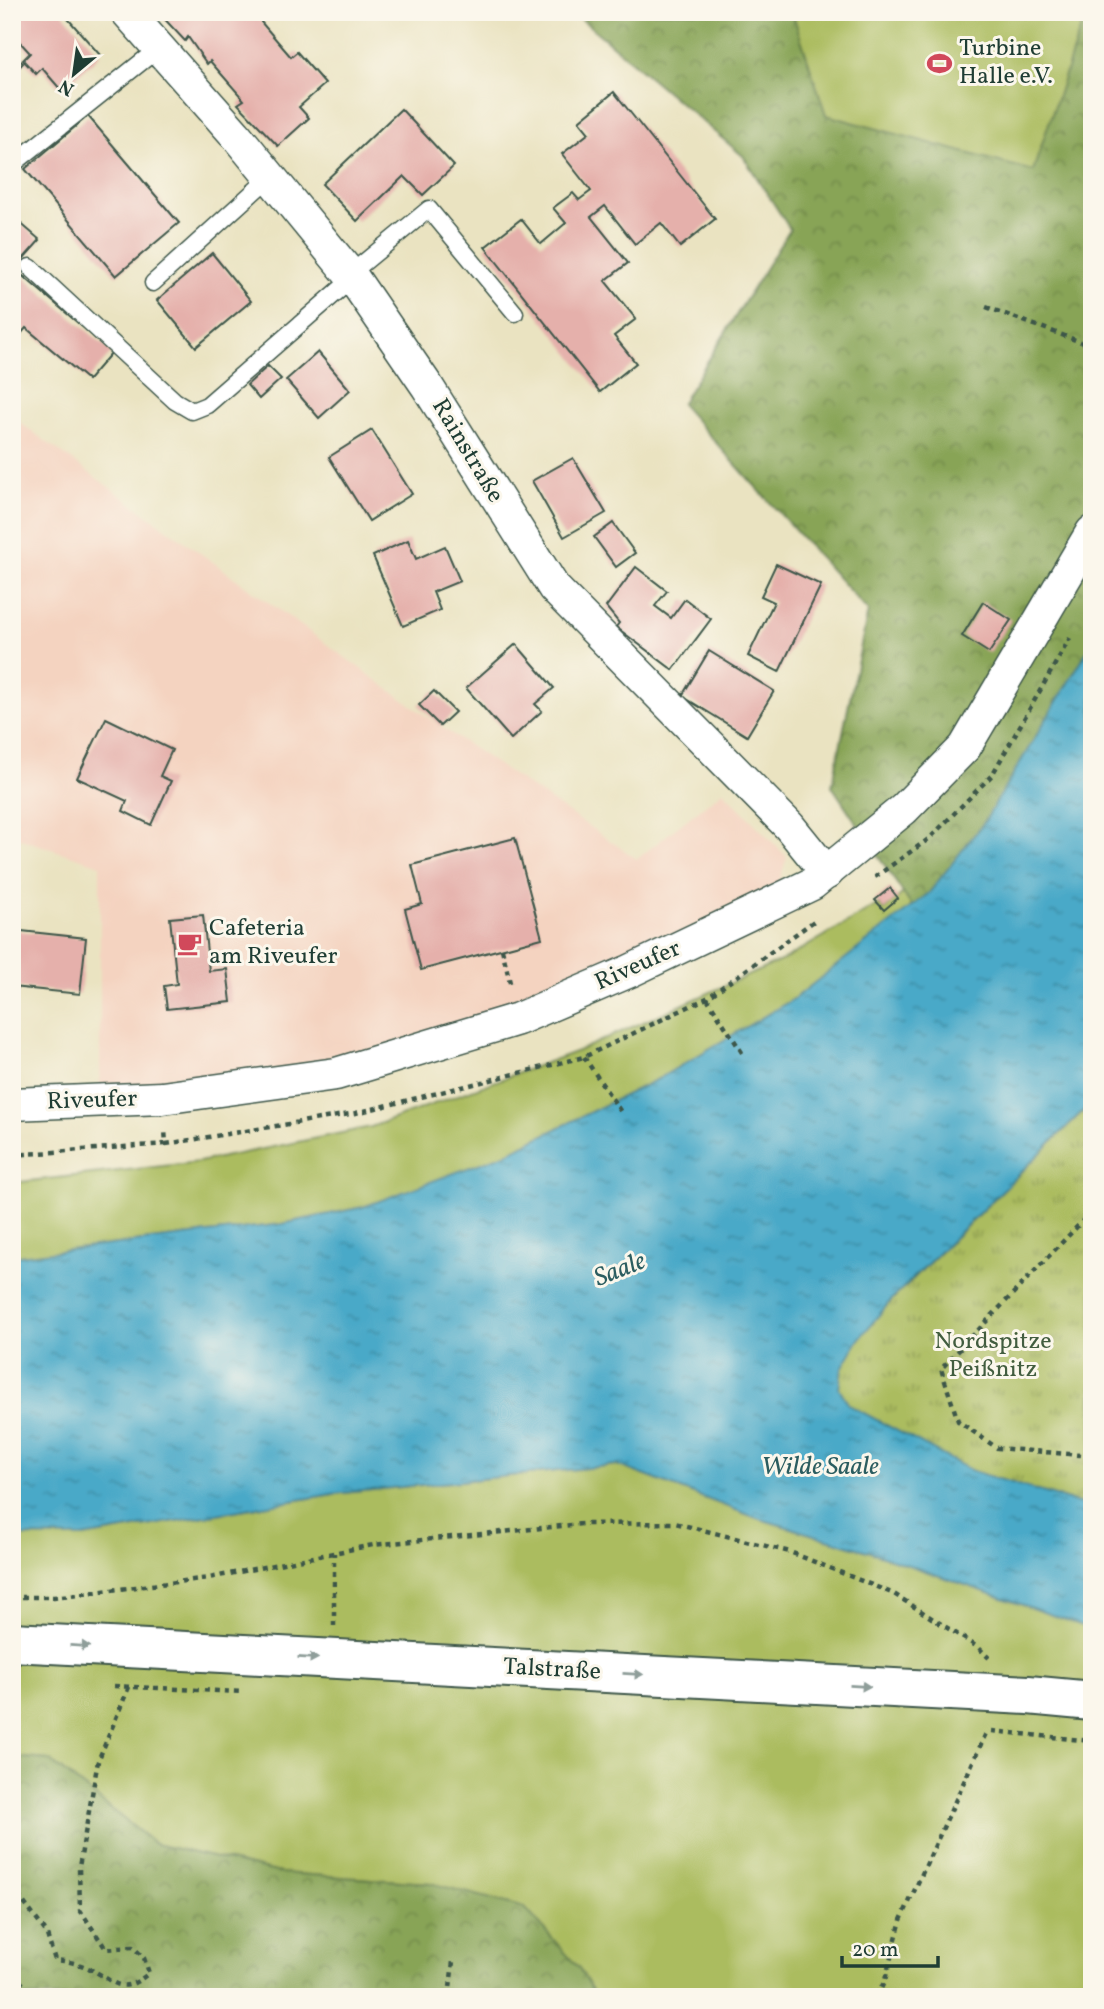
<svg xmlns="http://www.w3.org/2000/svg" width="1104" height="2009" font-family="Vollkorn,serif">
	<defs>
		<pattern id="forest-crowns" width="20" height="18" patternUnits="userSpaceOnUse" patternTransform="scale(1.75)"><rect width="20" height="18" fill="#88a456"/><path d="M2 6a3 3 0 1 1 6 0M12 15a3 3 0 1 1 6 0" fill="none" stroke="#6f8748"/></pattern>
		<pattern id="park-tufts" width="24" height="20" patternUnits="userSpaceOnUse" patternTransform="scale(1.75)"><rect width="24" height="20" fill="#abbc5f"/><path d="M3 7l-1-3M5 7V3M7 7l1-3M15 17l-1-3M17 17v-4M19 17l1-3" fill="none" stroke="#8b9a4f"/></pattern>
		<pattern id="water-ripples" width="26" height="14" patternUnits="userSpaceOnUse" patternTransform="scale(1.75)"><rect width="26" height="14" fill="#48a9c8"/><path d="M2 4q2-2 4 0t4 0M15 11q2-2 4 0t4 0" fill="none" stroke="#3b8ba3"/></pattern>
	</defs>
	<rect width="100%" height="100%" fill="#fbf7ec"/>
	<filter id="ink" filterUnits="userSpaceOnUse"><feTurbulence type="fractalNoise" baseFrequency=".0143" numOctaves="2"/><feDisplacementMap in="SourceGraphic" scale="14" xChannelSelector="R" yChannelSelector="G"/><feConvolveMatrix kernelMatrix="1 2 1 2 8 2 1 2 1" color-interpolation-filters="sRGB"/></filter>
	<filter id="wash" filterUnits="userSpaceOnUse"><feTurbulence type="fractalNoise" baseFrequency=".00686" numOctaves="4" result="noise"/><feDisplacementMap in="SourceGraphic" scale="28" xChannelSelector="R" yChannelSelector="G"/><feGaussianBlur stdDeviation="1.57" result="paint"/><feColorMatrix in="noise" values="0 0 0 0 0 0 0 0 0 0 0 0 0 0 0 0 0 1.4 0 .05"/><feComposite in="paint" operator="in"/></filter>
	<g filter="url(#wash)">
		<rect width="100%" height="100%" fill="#eae3c1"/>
		<path fill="#f4d3c0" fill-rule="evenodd" d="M12,417L440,726L637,859L723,791L787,857L776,891L520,1013L290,1078L100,1088V865L12,836ZM105,718L172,750L160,776L171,781L151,824L123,811L127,801L78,778ZM515,839L541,938L421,970L405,909L422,904L412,865ZM202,915L209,971L227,969L167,1009L177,984L170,918Z"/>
		<g fill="#abbc5f" stroke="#657c4a" stroke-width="2">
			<path d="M792,12H1086L1033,172L826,115Z"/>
			<path d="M903,893L913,908L795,998L658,1079L505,1154L453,1175L363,1207L282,1224L12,1257V1183L199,1162L371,1127L578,1051L785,959L879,904L884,910Z"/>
			<path d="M617,1465L757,1518L871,1552L1092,1629V1997H596L579,1968L431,1883L281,1873L155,1844L49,1760L12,1757V1536L83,1537L333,1494Z"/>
		</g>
		<g fill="url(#forest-crowns)" stroke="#547045" stroke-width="2">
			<path d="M573,12H792L826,115L1033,171L1086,12H1092V643L985,821L929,893L913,908L832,786L868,611L681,404L790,229L743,156Z"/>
			<path d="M12,1757L49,1760L155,1844L281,1873L431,1883L525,1908L579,1968L596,1997H12Z"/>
		</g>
		<path fill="url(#park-tufts)" stroke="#657c4a" stroke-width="2" d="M1092,1102V1507L972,1471L902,1436L858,1438L821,1352L892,1300Z"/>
		<path fill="url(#water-ripples)" stroke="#34737e" stroke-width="2" d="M1092,643V1102L893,1298L859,1339L842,1368L839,1388L849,1405L972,1471L1092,1507V1629L871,1552L757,1518L617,1465L333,1494L83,1537L12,1536V1257L282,1224L363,1207L505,1154L658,1079L795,998L929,893L985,821Z"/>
		<g id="blocks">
			<g fill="#e5b0ab">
				<path d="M12,12H62L100,55L61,90L42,68L36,74L23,60L30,53L19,41L12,48Z"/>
				<path d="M158,12H260L261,22L291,57L297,52L325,84L299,107L309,118L278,146L238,104L244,100L210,61L207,64L188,37L185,41Z"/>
				<path d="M12,54L23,63L12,75Z"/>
				<path d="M614,92L715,219L680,247L661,223L635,244L605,206L591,217L628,263L605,281L636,319L614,336L636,363L600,392L485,247L521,219L541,244L566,223L553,208L573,193L579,200L591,191L562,154L589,133L579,121Z"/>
				<path d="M401,109L454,166L423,195L404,176L357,221L322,184Z"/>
				<path d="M88,116L179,223L116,276L25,169Z"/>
				<path d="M18,221L40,240L15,268L12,265V227Z"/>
				<path d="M212,253L251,301L196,347L157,300Z"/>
				<path d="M23,276L112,352L88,380L26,328L12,344V289Z"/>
				<path d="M318,352L350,390L319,418L286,380Z"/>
				<path d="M268,366L281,379L259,399L247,385Z"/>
				<path d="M372,430L412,494L369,521L329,457Z"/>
				<path d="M573,458L606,513L564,537L532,481Z"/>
				<path d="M613,523L635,553L616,567L594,537Z"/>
				<path d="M408,540L416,559L445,546L460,581L433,592L440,610L403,626L373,556Z"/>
				<path d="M776,564L821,585L779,672L748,656L774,602L761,596Z"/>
				<path d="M636,567L667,591L655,606L671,618L685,599L711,619L673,670L616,627L619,623L606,607Z"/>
				<path d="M983,602L1011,620L989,653L962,636Z"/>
				<path d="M516,644L554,688L535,704L542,711L511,739L466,688Z"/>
				<path d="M709,651L774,691L747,736L682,696Z"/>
				<path d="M434,691L455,712L440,726L419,705Z"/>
				<path d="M106,718L172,750L160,776L171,781L151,825L123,811L127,801L77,778Z"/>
				<path d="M515,838L542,938L421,970L405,909L422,904L412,865Z"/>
				<path d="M890,888L898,898L884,910L875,900Z"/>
				<path d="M203,915L209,971L227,969L231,1002L167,1009L164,986L177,984L170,918Z"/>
				<path d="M12,930L86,938L80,994L12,987Z"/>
			</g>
		</g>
	</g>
	<g filter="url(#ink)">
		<use href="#blocks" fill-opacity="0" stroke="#3d5649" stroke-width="2"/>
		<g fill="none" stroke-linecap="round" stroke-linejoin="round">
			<defs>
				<g id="lane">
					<path d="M12,165L159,48"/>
					<path d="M30,267L175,401L192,411L207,405L353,278"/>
					<path d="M350,274L429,209L515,313"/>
					<path d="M153,283L271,176"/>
				</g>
				<g id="street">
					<path d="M127,12L235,134L353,278L427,386L554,588L789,826L827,873"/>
					<path d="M12,1104L162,1098L336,1074L518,1019L630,971L812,884L904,809L965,747L1092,532"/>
				</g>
				<path id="secondary" d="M12,1642L1028,1695L1092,1701"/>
			</defs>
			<use href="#lane" stroke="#3d5649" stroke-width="19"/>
			<use href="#street" stroke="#3d5649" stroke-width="35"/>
			<use href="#secondary" stroke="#3d5649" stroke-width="42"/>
			<g stroke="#3d5649" stroke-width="4.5" stroke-dasharray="5 5" stroke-linecap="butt">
				<path d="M986,307L1092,346"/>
				<path d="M875,877L930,838L992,775L1070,638"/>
				<path d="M502,949L511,987"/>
				<path d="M707,998L743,1054"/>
				<path d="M584,1057L623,1115"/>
				<path d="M166,1144L356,1113L584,1057L707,998L814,921"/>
				<path d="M12,1155L166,1144L165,1130"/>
				<path d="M1092,1211L941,1369L958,1421L997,1448L1092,1456"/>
				<path d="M12,1597H54L209,1578L373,1545L582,1524L675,1523L790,1552L894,1594L979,1648L989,1658"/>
				<path d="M334,1626V1553"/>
				<path d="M114,1686L242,1692"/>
				<path d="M992,1731L1092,1741"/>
				<path d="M12,1887L46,1932L55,1960C66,1961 78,1963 88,1968C115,1980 119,1998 149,1973L144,1958L133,1947L106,1949L80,1910L79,1867L98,1761L129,1687"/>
				<path d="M12,1974L37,1997"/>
				<path d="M449,1997L453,1961"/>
				<path d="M877,1997L885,1980L901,1920L987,1731"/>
			</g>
			<use href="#lane" stroke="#fff" stroke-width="16"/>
			<use href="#street" stroke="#fff" stroke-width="32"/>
			<use href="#secondary" stroke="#fff" stroke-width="38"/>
		</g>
		<defs><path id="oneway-solid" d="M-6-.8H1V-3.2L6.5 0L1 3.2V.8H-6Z" transform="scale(1.75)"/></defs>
		<g fill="#8f9e9a">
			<use href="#oneway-solid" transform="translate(80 1646) rotate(3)"/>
			<use href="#oneway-solid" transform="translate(308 1658) rotate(3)"/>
			<use href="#oneway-solid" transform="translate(633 1674) rotate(3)"/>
			<use href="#oneway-solid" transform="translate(860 1686) rotate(3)"/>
		</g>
	</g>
	<defs>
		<symbol id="stadium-bare" viewBox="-9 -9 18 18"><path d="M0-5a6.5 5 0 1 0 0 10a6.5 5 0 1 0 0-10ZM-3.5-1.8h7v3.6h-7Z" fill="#d1495b" stroke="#fbf7ec" stroke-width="2.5" paint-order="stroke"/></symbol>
		<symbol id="cafe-bare" viewBox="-9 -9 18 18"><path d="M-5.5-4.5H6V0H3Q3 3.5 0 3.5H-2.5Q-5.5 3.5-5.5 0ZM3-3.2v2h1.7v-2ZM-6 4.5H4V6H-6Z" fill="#d1495b" stroke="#fbf7ec" stroke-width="2.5" paint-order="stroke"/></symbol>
	</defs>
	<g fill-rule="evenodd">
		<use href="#stadium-bare" x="922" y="46" width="35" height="35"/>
		<use href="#cafe-bare" x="172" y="926" width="35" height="35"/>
	</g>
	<g text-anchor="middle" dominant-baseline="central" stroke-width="6" stroke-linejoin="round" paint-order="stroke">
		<g font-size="24" fill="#1f3d34" stroke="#fbf7ec" text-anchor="start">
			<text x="959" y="49">Turbine<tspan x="959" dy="28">Halle e.V.</tspan></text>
			<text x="209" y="929">Cafeteria<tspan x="209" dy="28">am Riveufer</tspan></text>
		</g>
		<g font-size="24" fill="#1f3d34" stroke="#fbf7ec">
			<text transform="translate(467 451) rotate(59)">Rainstraße</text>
			<text transform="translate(638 966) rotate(-24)">Riveufer</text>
			<text transform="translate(92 1101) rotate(-2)">Riveufer</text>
			<text transform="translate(552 1670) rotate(3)">Talstraße</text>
		</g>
		<g font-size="24" fill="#425d3f" stroke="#fbf7ec">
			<text x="993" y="1342">Nordspitze<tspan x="993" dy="28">Peißnitz</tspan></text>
		</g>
		<g font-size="26" font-style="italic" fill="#2b5d60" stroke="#fbf7ec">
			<text transform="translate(620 1270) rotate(-22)">Saale</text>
			<text x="820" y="1467">Wilde Saale</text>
		</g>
	</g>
	<rect width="1104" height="2009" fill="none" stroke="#fbf7ec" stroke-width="42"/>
	<g transform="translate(74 74) rotate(209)" stroke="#fbf7ec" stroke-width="5" paint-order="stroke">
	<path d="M0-5L12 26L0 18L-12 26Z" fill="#1f3d34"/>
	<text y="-10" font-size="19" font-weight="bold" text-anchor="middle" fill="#1f3d34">N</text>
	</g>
	<path d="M842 1956v10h96v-10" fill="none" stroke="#1f3d34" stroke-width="3.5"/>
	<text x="852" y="1956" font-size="21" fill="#1f3d34" stroke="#fbf7ec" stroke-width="5" paint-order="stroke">20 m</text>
</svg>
